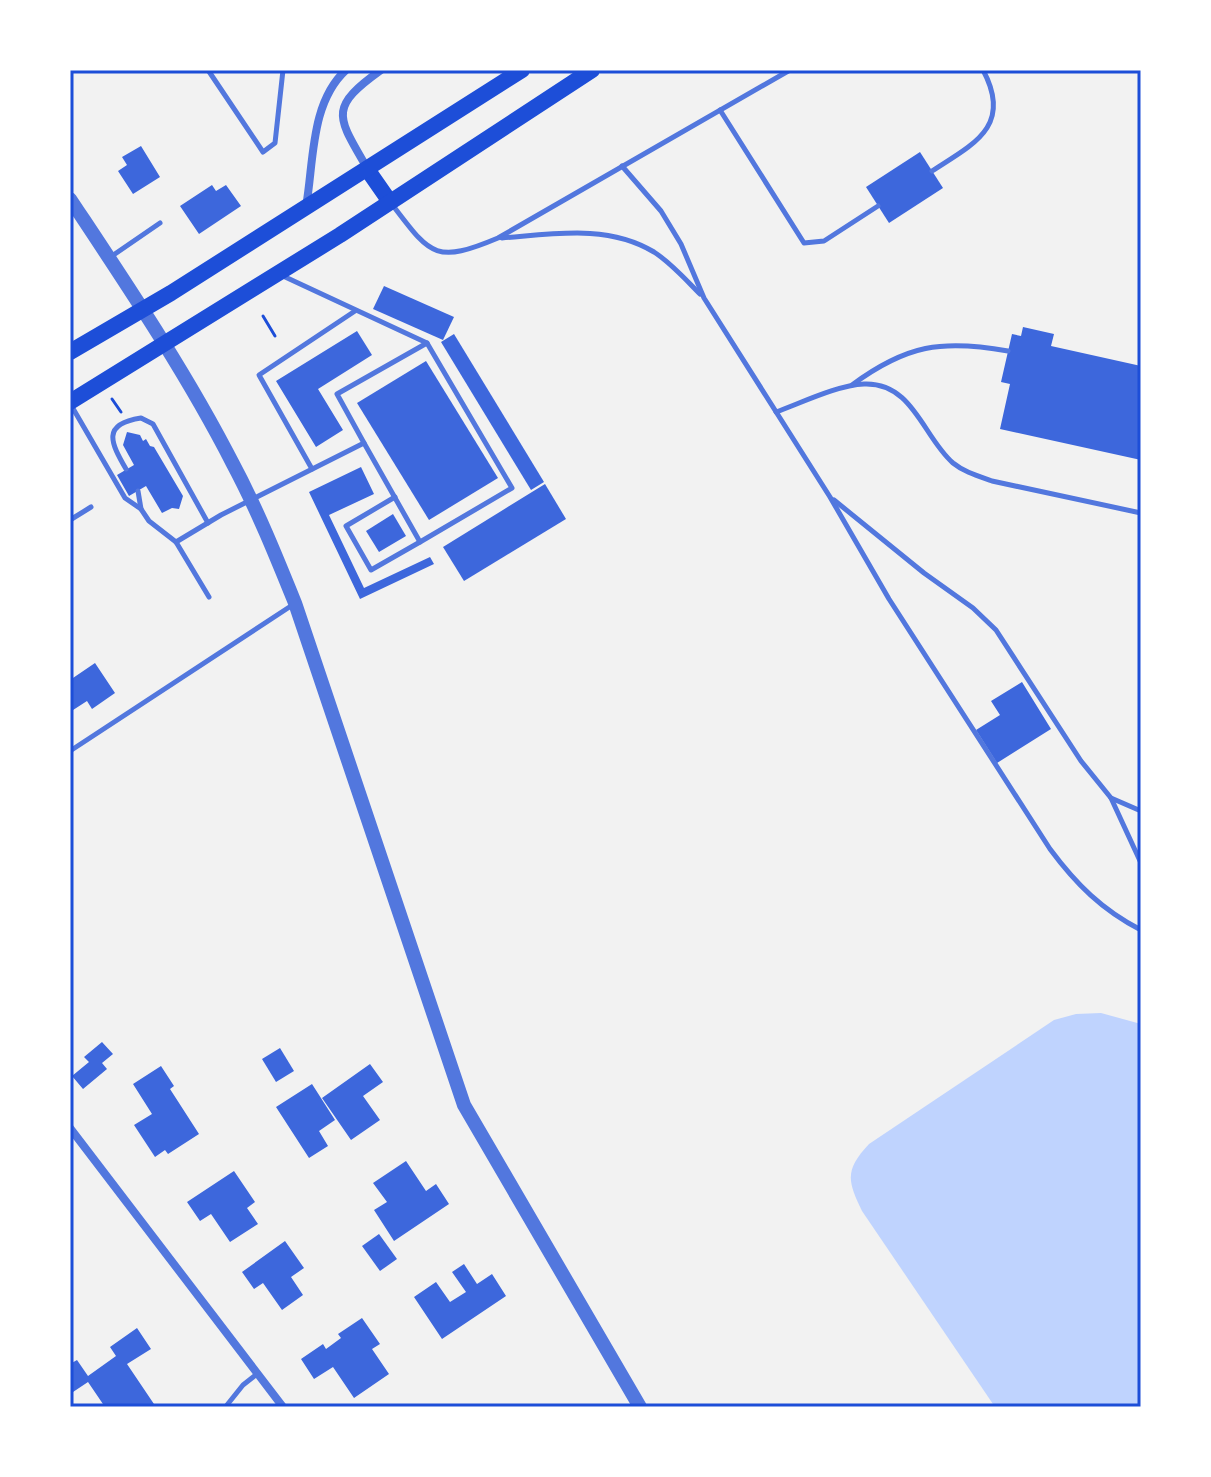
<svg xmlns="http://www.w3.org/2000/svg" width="1211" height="1477" font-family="'Golos Text',sans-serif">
	<rect width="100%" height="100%" fill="#f2f2f2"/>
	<path fill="#bfd3fe" d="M1101,1013L1141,1024V1407H995L862,1211C847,1180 845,1170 869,1144L1054,1020L1076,1014Z"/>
	<g fill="#3d67dc">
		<path d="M141,146L160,177L133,194L118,171L127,165L122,157Z"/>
		<path d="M920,152L943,188L889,223L866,187Z"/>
		<path d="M212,185L216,191L226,185L241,206L199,234L180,206Z"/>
		<path d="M384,286L454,317L443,340L373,309Z"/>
		<path d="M1023,327L1054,334L1051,346L1141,366V460L1000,429L1010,384L1001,382L1012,334L1021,336Z"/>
		<path d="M357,331L372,355L318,389L343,430L316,447L276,381Z"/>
		<path d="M454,334L544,482L531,490L441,342Z"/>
		<path d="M426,361L498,478L429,520L357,403Z"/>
		<path d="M127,432L140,435L143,441L146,439L150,446L154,447L183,496L179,509L172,508L162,513L146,486L129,496L117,475L134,465L123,445Z"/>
		<path d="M361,467L374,494L329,515L364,588L430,557L434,564L360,599L309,492Z"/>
		<path d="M545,484L566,519L464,581L443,547Z"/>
		<path d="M393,514L406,536L379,552L366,531Z"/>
		<path d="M95,663L115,693L92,709L87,701L70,712V680Z"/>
		<path d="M1022,682L1051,729L997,763L976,730L1000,715L991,701Z"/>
		<path d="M102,1042L113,1054L102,1063L107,1069L83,1089L72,1076L89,1062L84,1057Z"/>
		<path d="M280,1048L294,1071L276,1082L262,1059Z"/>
		<path d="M370,1064L383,1082L363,1096L380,1120L351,1140L322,1098Z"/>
		<path d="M161,1066L174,1086L170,1089L199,1134L168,1154L165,1150L155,1157L134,1125L152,1114L133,1084Z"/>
		<path d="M312,1084L335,1120L319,1131L328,1146L309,1158L276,1107Z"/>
		<path d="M406,1161L426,1191L436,1184L449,1204L394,1241L374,1210L387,1202L373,1183Z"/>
		<path d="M234,1171L255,1202L247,1208L258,1224L230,1242L211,1214L200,1221L187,1202Z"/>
		<path d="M379,1234L397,1259L380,1271L362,1246Z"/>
		<path d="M285,1241L304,1268L291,1277L303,1295L282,1310L263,1283L254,1289L242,1272Z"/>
		<path d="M464,1264L477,1284L492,1274L506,1296L442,1339L414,1297L436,1282L450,1302L466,1292L452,1272Z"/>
		<path d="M362,1318L380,1344L372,1349L389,1374L354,1398L333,1367L314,1379L301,1359L323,1344L326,1349L341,1338L338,1334Z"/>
		<path d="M137,1328L151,1349L127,1364L156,1407H105L88,1382L70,1394V1364L77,1360L88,1376L116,1356L110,1347Z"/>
	</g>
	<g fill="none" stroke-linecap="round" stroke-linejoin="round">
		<g stroke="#1d4ed8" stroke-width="3">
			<path d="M263,316L275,336"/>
			<path d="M112,399L121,412"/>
		</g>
		<g stroke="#5277de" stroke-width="5">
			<path d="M208,70L263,152L275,143L283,70"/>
			<path d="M720,110L804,243L824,241L878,206"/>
			<path d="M622,166L661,211L681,244L704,298L830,497L889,599L1050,849C1076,884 1102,910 1141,930"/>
			<path d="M932,171C974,144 1013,126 983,70"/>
			<path d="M391,203C430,254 434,265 498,238L790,70"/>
			<path d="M502,238C553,234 608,224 654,252C671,263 686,280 700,294"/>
			<path d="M109,258L160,223"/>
			<path d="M852,385C906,345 942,339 1008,351"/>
			<path d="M71,405L125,498L141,509L149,521L176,542L209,597"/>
			<path d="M776,412C801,403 838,385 864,384C913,382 923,437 953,463C964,472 978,476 992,481L1141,513"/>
			<path d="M364,443L420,542L512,488L427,343"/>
			<path d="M126,469C111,443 101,424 141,418L153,424L208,523"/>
			<path d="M312,469L259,375L355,311"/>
			<path d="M138,491L141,509"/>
			<path d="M395,497L346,526L371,570L420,542"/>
			<path d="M834,500L924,573L973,608L996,630L1081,761L1111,798L1141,811"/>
			<path d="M70,520L91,507"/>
			<path d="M176,542L221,515L364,443L337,394L427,343L283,276"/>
			<path d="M70,751L294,604"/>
			<path d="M1111,798L1141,863"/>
			<path d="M228,1407L227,1405L243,1385L257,1374"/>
		</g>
		<g stroke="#5277de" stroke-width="8">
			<path d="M367,168C337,116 328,108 381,70"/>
			<path d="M306,207C314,162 310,103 346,70"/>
			<path d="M70,1128L283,1407"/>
		</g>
		<path stroke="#5277de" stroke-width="14" d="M70,199C127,285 186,372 233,464C257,509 276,556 295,603L464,1105L640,1407"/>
		<g stroke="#1d4ed8" stroke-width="16">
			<path d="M367,169L390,202"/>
			<path d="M70,352L171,293L522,70"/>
			<path d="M70,402L340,235L592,70"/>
		</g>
	</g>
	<rect width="1211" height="1477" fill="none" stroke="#ffffff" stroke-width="144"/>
	<rect x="72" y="72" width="1067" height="1333" fill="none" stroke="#1d4ed8" stroke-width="3"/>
</svg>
